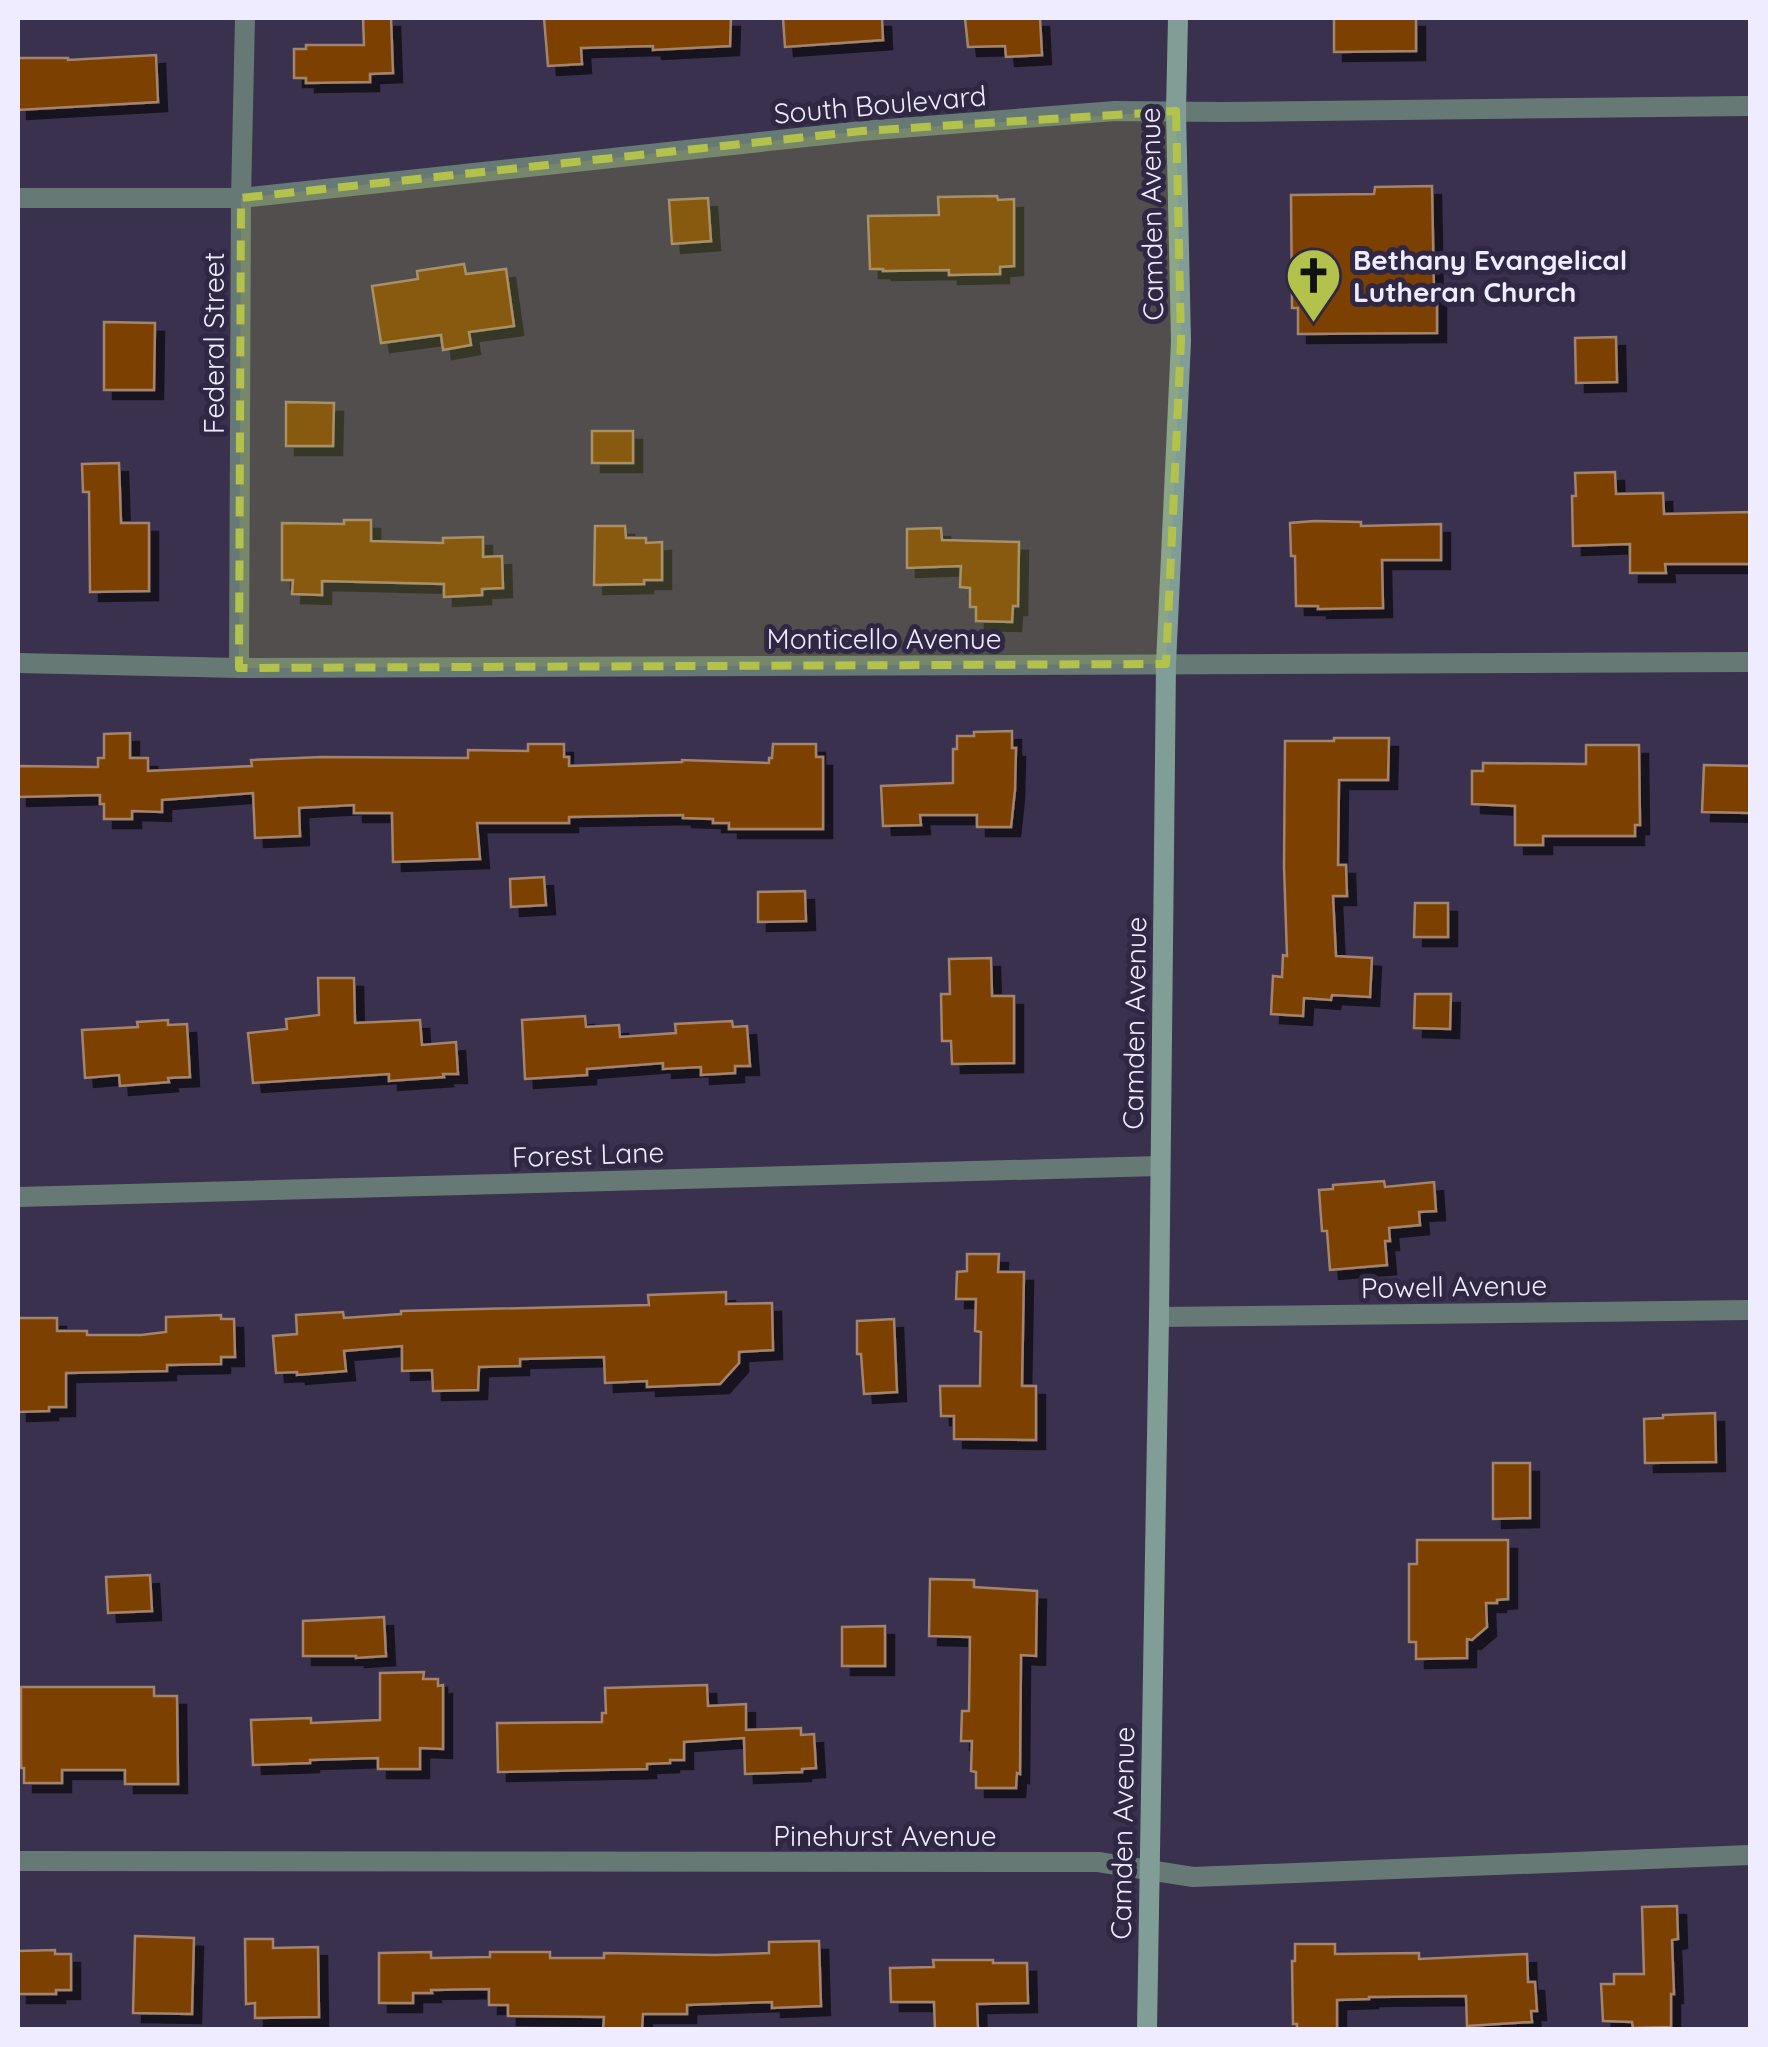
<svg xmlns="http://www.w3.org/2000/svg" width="1768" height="2047" font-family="Quicksand,sans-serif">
	<defs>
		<filter id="shadow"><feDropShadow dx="9" dy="9" stdDeviation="0" flood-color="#0009"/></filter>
	</defs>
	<rect width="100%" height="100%" fill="#39314e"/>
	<g fill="#7b4005" stroke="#a5846e" stroke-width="2.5" filter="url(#shadow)">
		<path d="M363,18H391L393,73L370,74V82L306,83V78H294V49H306V45H364Z"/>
		<path d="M544,18H731L730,46L653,50V46L581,48L582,64L548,66Z"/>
		<path d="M783,18H882L883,40L785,47Z"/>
		<path d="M965,18H1040L1042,55L1006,57L1005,46L968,47Z"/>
		<path d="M1334,18H1416V51L1334,52Z"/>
		<path d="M156,55L158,102L18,110V58H68V60Z"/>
		<path d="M1432,186L1434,292H1437V333L1298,334V308H1292L1291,195L1374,194L1375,187Z"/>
		<path d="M997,196L998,200L1014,199V266L1000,267V274L949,275V270L883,271V269H870L868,216L939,215L938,197Z"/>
		<path d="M708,198L711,241L672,244L669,200Z"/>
		<path d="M464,264L466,274L506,269L514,326L469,332L471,345L443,350L441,335L381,343L372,286L418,279L417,271Z"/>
		<path d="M104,322L155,323L154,390H104Z"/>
		<path d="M1616,337L1617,382L1576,383L1575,338Z"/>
		<path d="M286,402L334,403L333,446H286Z"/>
		<rect x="592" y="431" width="41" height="32"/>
		<path d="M119,463L121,523H149V591L90,592L89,492H83L82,464Z"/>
		<path d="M1615,472L1616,494L1663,493L1664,514L1750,512V564H1665L1666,573H1630V544L1573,546L1572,496H1576L1575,473Z"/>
		<path d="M344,520H371V541L443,543V538L483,537V557L502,556L503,588L482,589V595L444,597V584L322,581V595L292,594L293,580H282V523L344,524Z"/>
		<path d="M1314,521L1361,522V526L1441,524V560H1382L1383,608L1318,609V606H1296L1295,556H1291L1290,523Z"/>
		<path d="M595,526H625L626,538H646V543L662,542V580H644V584L594,585Z"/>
		<path d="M941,528L942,540L1019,542L1018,606H1013L1012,622L976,621V607H970V588L960,587L961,566L907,568V529Z"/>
		<path d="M1012,731V748H1016L1015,790L1011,827H977V815H920L921,825L883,826L881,786L953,783V749H957V736H974V732Z"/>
		<path d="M130,733V758H148V771L252,766L251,760L322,757L468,758V750L528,751V744H564V757H569V766L682,762V760L769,763V758H772L773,744H816V757H823V829H729V823H713V819L683,818V815L569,817V823H477L480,859L393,862L392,813H354V805L299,808L300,836L255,838L253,793L162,800V812L132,811V819H104V804H100V795L18,797V766L98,767V758H104V734Z"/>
		<path d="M1334,738H1389L1388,780H1339L1338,865H1346L1347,896H1333L1336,956L1372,958L1370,997L1332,995L1331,1000L1304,998L1303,1016L1271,1014L1273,976L1282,977L1283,955L1287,956L1284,867L1285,741H1334Z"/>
		<path d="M1586,745H1639L1640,825H1635V836H1543V845H1515V806L1472,804V771H1483V763L1586,764Z"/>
		<path d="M1704,765L1750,766V813L1702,812Z"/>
		<path d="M544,877L546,905L511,907L510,879Z"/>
		<path d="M805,891L806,921L758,922V892Z"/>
		<path d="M1415,903H1448V937H1414Z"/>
		<path d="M991,958L992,996H1014V1063L952,1064L951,1041H942L941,994H950L949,959Z"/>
		<path d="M318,978H354L355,1023L420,1020L422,1045L456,1042L458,1074H443L444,1077L389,1081V1074L253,1083L248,1033L287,1029L286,1019L319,1015Z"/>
		<path d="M1415,994H1451L1450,1029L1414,1028Z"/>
		<path d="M585,1016L586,1027L619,1025L620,1037L676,1033L675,1024L732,1021L733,1027L747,1026L750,1066H735V1073L701,1075V1067L663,1069V1063L587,1069V1075L525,1079L522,1020Z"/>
		<path d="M168,1020V1025L187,1024L190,1077L168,1078L169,1082L120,1086L119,1075L85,1078L82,1030L138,1027L137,1022Z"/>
		<path d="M1384,1181L1385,1187L1434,1182L1436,1211L1419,1212L1420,1225L1389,1228L1390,1241H1385L1387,1265L1330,1270L1327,1231H1322L1319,1190L1333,1189V1185Z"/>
		<path d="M967,1254H999L998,1272H1024L1022,1386H1036V1440L954,1439V1416H941L940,1386H980L981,1332L975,1331L976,1299H956L957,1272L967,1271Z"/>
		<path d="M726,1292V1304L772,1303L773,1350L739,1352V1363L720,1384L647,1387V1381L605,1383L604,1357L520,1359V1366L479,1367L478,1390L433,1391L432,1370L402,1371V1346L344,1351L346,1371L297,1375V1372L276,1373L273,1336L297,1334L296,1315L343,1312L344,1318L401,1314V1311L649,1305L648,1295Z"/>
		<path d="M221,1315V1319H234L235,1357H221V1364L167,1365V1371L66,1373V1407H49V1411L18,1412V1318H57V1331H87V1335H141L166,1332V1317Z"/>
		<path d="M894,1319L897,1392L864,1394L861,1354H857V1321Z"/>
		<path d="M1715,1413L1716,1462L1645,1463L1644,1419L1663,1418V1415Z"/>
		<path d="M1493,1463H1530V1518L1493,1519Z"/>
		<path d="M1417,1540H1508V1599L1497,1600V1603H1486L1487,1627L1472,1640L1467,1639V1658L1416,1659V1642H1409V1564H1417Z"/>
		<path d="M150,1575L152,1611L108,1613L106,1577Z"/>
		<path d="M930,1579L974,1580V1587L1037,1591L1036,1656L1021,1655L1020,1774L1017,1773L1016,1788H976V1772L971,1771L972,1741H961L962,1711H969L970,1637L929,1636Z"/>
		<path d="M384,1617L386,1656L356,1658V1656H303V1621Z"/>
		<path d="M885,1626V1666H842V1627Z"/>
		<path d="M424,1672L423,1679H438V1686L443,1685V1749L420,1748V1769H378V1758L310,1760V1763L253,1765L251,1720L311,1718V1723L380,1720V1673Z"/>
		<path d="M707,1685L708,1706L746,1704V1730L801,1728V1735L814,1734L816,1768L802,1769V1772L745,1774L744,1738L684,1742V1760H670V1763L647,1764V1769L498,1772L497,1723L602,1722V1713H606L605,1688Z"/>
		<path d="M21,1687H154V1696H177L178,1784H125V1770H62V1783H24V1768H21Z"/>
		<path d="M1677,1906L1678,1939L1672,1940L1674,1994H1671V2027L1633,2028L1632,2022L1603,2021L1601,1984H1614V1974H1644L1642,1907Z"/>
		<path d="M135,1936L194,1938L192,2014L133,2013Z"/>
		<path d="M245,1939H273V1948L318,1947L319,2017L255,2018V2003L246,2004Z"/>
		<path d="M819,1941L821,2006L772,2008V2002L687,2005V2014H643L642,2030H603L604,2017L508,2016V2005H489V1989L431,1990L432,1993H413V2003H379V1953L431,1952V1958L490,1957V1952H550V1958H604V1953L716,1955L769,1953V1942Z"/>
		<path d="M1295,1944H1335V1954L1419,1953V1959L1527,1954L1528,1982H1535L1537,2011H1531L1532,2022L1467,2026L1466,1996L1369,1997V1999L1337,2000V2030H1297V2024H1293L1292,1961H1295Z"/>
		<path d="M55,1950V1954H71V1990H56V1994H18V1951Z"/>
		<path d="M933,1960H993V1963H1027L1028,2003L977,2004L978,2030H935L934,2002H891L890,1968L934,1967Z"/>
	</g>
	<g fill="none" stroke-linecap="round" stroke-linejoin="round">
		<g stroke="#677974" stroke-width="20">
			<path d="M18,198H241L862,131L1115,111L1223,112L1750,106"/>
			<path d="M18,663L239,668L1750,662"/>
			<path d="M239,668L241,198L245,18"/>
			<path d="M18,1197L1159,1166"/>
			<path d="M1159,1317L1750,1310"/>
			<path d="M18,1861L1098,1862L1193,1877L1750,1855"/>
		</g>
		<path stroke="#819e96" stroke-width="20" d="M1147,2030L1159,1317L1166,664L1181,341L1176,111L1178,18"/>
	</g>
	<path fill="#b3c24b" fill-opacity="0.2" stroke="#b3c24b" stroke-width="8" stroke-dasharray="20 12" stroke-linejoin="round" d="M1176,111L1181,341L1166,664L239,668L241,198L862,131Z"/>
	<defs>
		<symbol id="church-pin" viewBox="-11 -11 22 30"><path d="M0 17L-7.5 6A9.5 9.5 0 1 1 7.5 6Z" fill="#b3c24b" stroke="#2f2743"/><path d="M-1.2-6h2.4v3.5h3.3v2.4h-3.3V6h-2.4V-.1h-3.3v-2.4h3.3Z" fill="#111"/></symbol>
	</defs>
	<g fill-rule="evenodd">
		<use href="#church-pin" x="1282" y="244" width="63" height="86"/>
	</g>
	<g text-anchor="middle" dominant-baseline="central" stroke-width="10" stroke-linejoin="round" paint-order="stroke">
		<g font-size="28" fill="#f0ecff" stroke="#2f2743">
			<text transform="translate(880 104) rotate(-5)">South Boulevard</text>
			<text transform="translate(1151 214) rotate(-91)">Camden Avenue</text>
			<text transform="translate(213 343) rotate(-90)">Federal Street</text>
			<text x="884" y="638">Monticello Avenue</text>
			<text transform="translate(1134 1023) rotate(-89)">Camden Avenue</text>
			<text transform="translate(588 1154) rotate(-2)">Forest Lane</text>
			<text transform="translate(1454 1286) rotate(-1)">Powell Avenue</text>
			<text transform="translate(1122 1833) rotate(-89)">Camden Avenue</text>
			<text x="885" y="1835">Pinehurst Avenue</text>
		</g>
		<g font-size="28" font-weight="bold" fill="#f0ecff" stroke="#2f2743" text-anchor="start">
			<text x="1353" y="259">Bethany Evangelical<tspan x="1353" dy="32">Lutheran Church</tspan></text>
		</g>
	</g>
	<rect width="1768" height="2047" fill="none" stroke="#f0ecff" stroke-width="40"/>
</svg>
